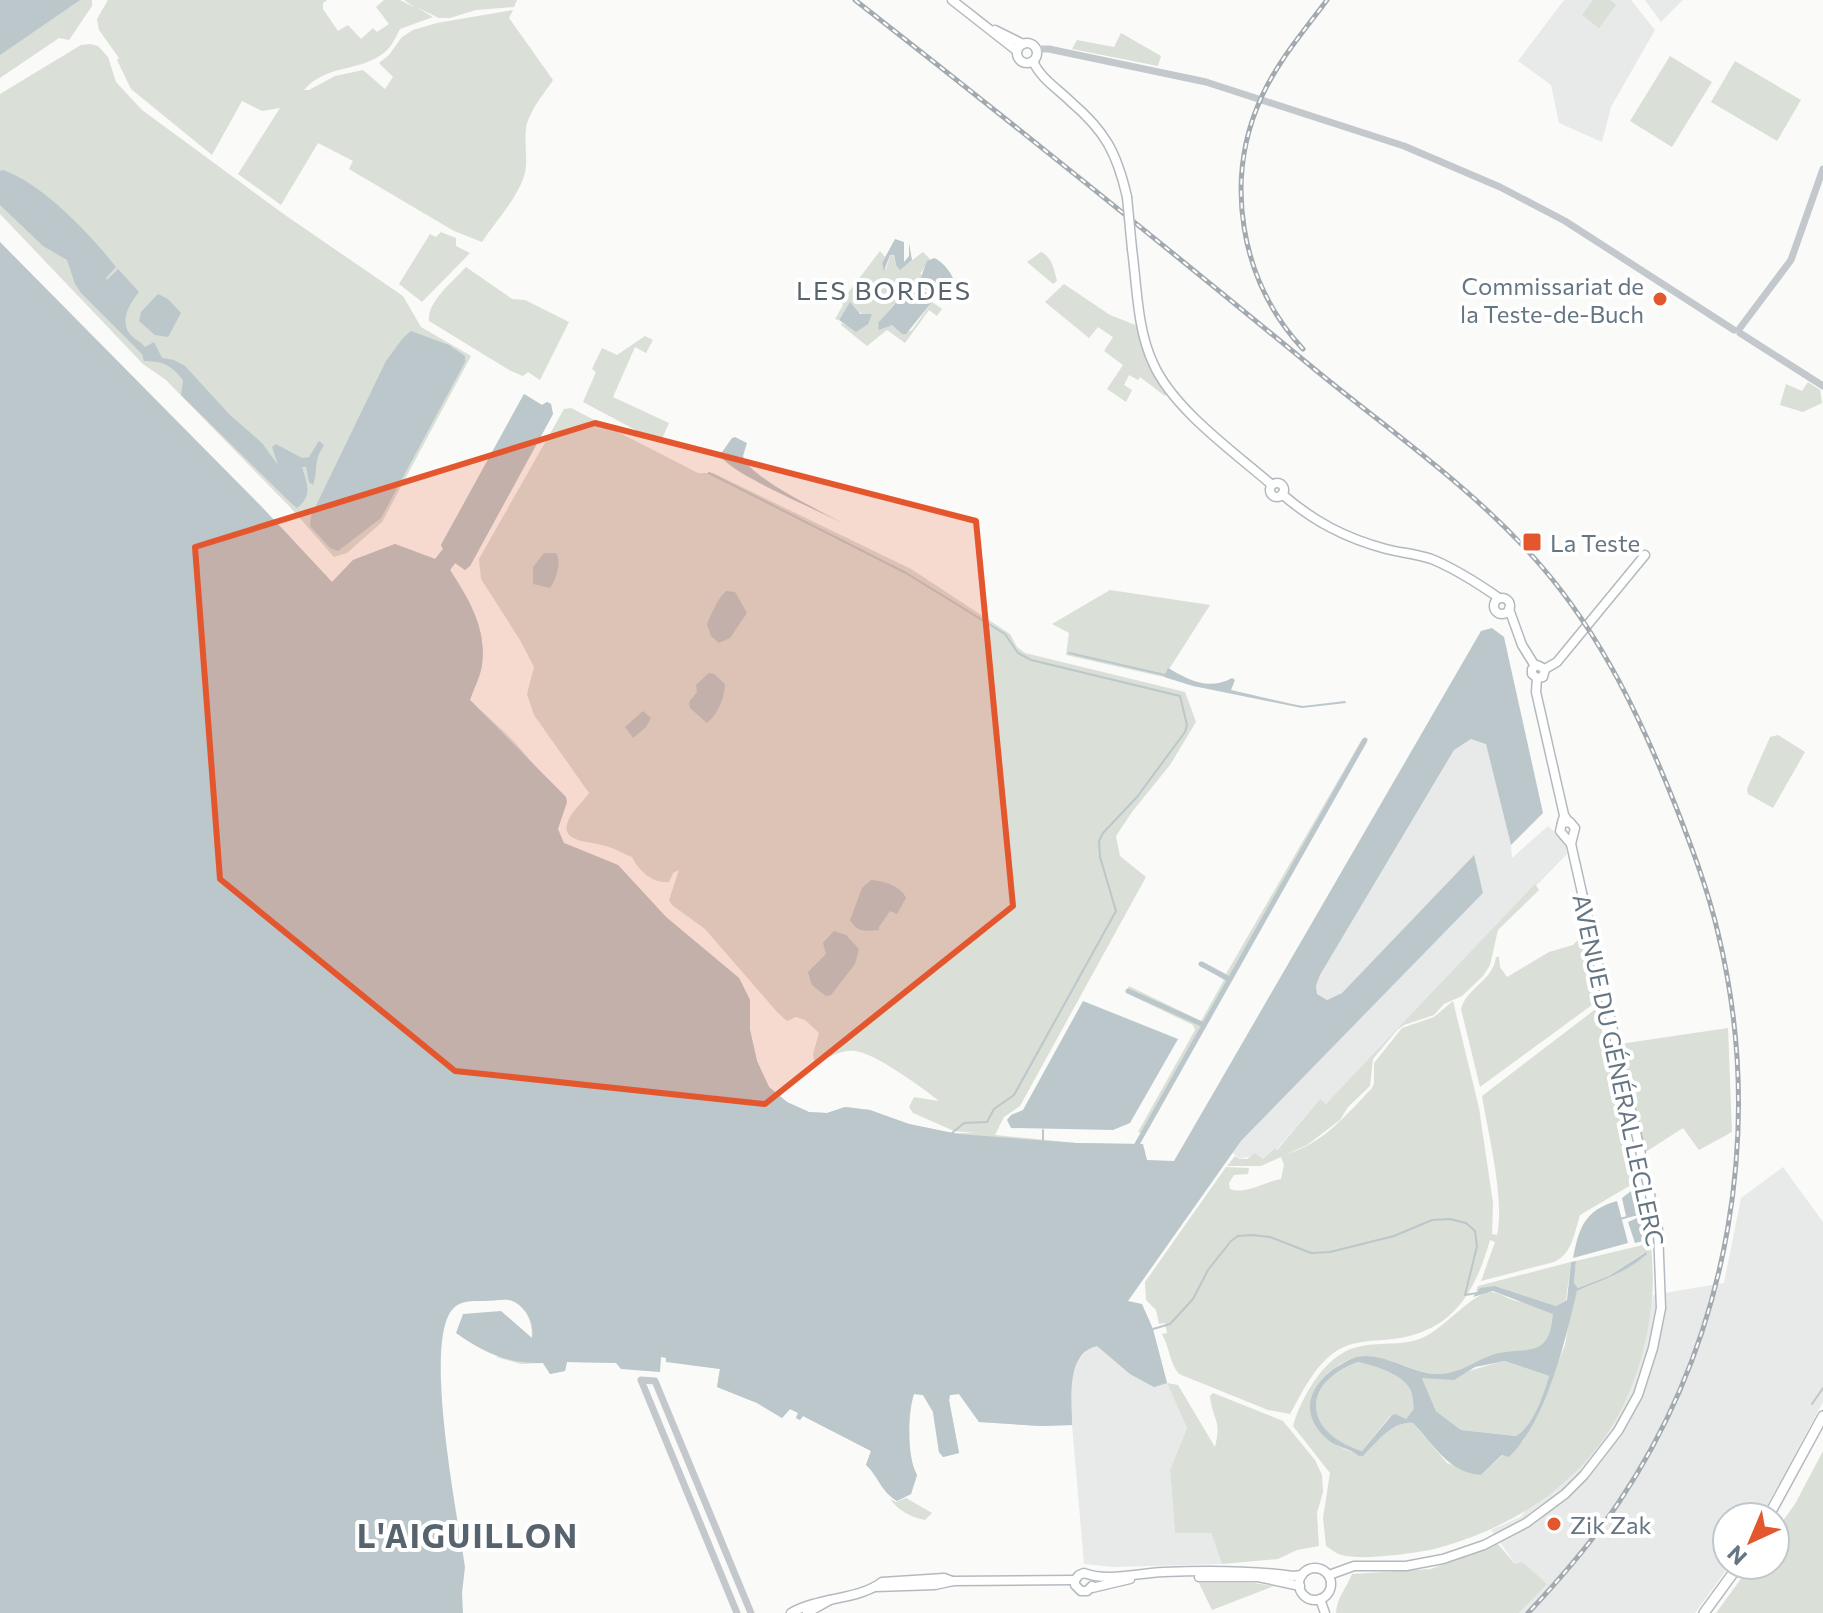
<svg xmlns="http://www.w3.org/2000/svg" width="1823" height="1613" font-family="Commissioner,sans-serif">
	<rect width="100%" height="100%" fill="#fafaf8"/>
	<g fill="#e8e9e9">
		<path d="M1564,0H1631L1655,30L1611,107L1602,142L1559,123L1551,85L1518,61Z"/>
		<path d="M1645,0H1683L1661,22Z"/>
		<path d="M1471,739L1486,743L1511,845L1512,858L1548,826L1565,842L1567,854L1326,1104L1320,1099L1276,1150L1273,1148L1263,1159L1252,1156L1239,1159L1233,1153L1241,1141L1483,893L1473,856L1342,993L1327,1000L1317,994L1316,987L1320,975L1454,750Z"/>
		<path d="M1783,1167L1823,1222V1402L1761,1517H1727V1565H1730L1695,1613H1519L1547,1583L1516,1565L1491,1530L1520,1517L1627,1398L1644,1347L1653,1295L1724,1283L1741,1198Z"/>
		<path d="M1097,1345L1130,1374L1167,1383L1187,1428L1170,1470L1175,1533H1211L1222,1564L1113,1567L1084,1564L1072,1425L1071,1380L1078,1360L1090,1347Z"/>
	</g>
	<g fill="#dadfd7">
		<path d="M51,0H92V6L69,40L59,38L0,78V29Z"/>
		<path d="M108,0H327L323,3V9L338,31L348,25L361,39L373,28L377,32L389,24L376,7L384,0H400L414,7L404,0H517L514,7L476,10L450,18H439L416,7L433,17L400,29C395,38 391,49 381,55C356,72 325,65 304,90H309L335,76L363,70L385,89L393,77L379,63L389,55L402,37L413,30L437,23L513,10L509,18L553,80C544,94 528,112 526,129C524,143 528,158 525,173C518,198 496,221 482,242L454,231L349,169L353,161L318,143L281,205L238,174L280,108L262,111L242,101L212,155L131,89L117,60L119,58L99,30L97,19Z"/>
		<path d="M1593,0H1610L1616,5L1599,28L1582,15Z"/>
		<path d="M1121,33L1161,56L1158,66L1072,49L1077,40L1114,47Z"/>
		<path d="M90,44L98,46L108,57L116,82L142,110L285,215L403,296L421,327L471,356L382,522L347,553L334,557L290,507L166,380L143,364L0,214V94L81,45Z"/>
		<path d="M1670,56L1712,82L1672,147L1630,121Z"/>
		<path d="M1735,61L1801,100L1777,141L1711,102Z"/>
		<path d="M441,232L456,238V246L470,253L422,302L399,284L430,234L436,237Z"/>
		<path d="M880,251L885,257L882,263L886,269L890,256L893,254L896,265L903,267L923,252L930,259L920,274L949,294L951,292V296L944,301L922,287L893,305L877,325H892L902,334L912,330L932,302L942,309L937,316L929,310L905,343L887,330L867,346L841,325V323L849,326L865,315L847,307L839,320L835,319L843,305L841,302Z"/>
		<path d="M1041,252C1052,257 1054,269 1057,281L1053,284L1027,262Z"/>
		<path d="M466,267L512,299L525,300L569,322L540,380L528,372L523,376L511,371L429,321C427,301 454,281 466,267Z"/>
		<path d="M1064,284L1110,315L1138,326L1153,370L1167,394L1165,396L1140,377L1138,380L1129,375L1124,385L1132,390L1126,402L1107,389L1123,365L1104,351L1113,337L1098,327L1089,338L1045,302Z"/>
		<path d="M0,293L33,327L103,385L119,375L124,379L122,392L124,404L147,436L248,503L266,520L281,527L332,582L353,560L395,544L435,559L443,549L441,545L524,394L542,405L547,402L551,404L553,414L470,566L465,570L455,563L450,570C468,597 487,629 482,664C480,676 474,688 470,700C496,725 529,751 545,784C554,802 552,828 564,843L618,865L666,917L739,978L750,1000V1030L757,1061L769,1087L787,1102L809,1112L827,1113L845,1107L870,1110L909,1124L952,1133L946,1167L952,1160L951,1142L954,1133H975L954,1131L913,1113L909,1107L914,1097L939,1101C923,1088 875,1053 855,1051C842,1049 830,1057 818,1062L814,1060L813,1054L819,1033L805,1020L796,1017L787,1021L778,1013L705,929L672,905L669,900L679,870L673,873L669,882C652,883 640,872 632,857C622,853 612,847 602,845C587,841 558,842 569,819C573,810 583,802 589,793L534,715L527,694L534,667L520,640L481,579L479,559L564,409L571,408L698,473H713L911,569L1010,634L1017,647L1025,653L1185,692L1196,722L1170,765L1132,812L1116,836L1120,856L1146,877L1020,1106L1004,1117L995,1135L1076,1143L1135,1144C1132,1153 1137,1160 1136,1169C1135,1177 1131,1178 1133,1187L1121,1208L1117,1223L1128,1242L1093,1276L1073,1288L1037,1292L1017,1300L973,1308L971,1281L978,1272V1265L985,1263L983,1257L990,1252L995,1239L989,1251L980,1256L982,1264L976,1263C976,1272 971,1274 969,1281C966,1289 968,1299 968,1308C937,1320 925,1300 898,1292C866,1282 832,1277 799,1273L783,1252L782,1248C794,1230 816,1243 833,1231L835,1220L831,1219L814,1198C827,1176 862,1204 885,1192C889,1183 891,1181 898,1176C917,1163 917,1167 938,1172L944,1168L937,1169L913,1164C898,1169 885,1190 873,1191C850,1194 824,1172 808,1196L811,1204L824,1215L829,1227L822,1233L789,1231L780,1234C775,1247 779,1258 788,1268L786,1273C772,1284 762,1268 747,1265C707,1256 665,1256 624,1253L622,1234L627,1232V1241L633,1236L632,1210L625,1197L629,1185L623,1196L630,1212L631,1232L629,1234L624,1230L620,1236L622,1253L614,1254L612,1250L504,1237L488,1231L455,1232L439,1200L438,1157L422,1057L404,990L389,958L361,921L325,825L320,804L318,772L322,755L377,680L443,569L486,482L506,462L514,439L511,436L508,440L507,435L518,429L514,426L505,434L500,454L479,487L440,567L397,633L379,669L328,736L312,766L313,799L344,893L357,925L380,957L398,989L399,1012L414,1056L415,1080L437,1201L451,1231L437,1232L424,1243L387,1261L365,1276L350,1295L329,1275L281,1242L234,1200L178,1175H156L106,1097L118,998L117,990L109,979C111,959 111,912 92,899L83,900L67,907L57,903L46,872L42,840C32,856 42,904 63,909C72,911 79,903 88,902L98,910C103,933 96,957 104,980C106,986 110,991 113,997C111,1009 106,1025 106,1036C107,1055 106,1070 94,1087L120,1137L149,1176L163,1183L179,1182L204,1191L237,1209L240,1218L285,1255L322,1281L340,1300L319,1326L293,1373L282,1390L280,1416L272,1434L276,1449L272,1493L282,1532L299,1577L319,1597L331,1613H48L0,1547Z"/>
		<path d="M645,336L653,340L646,353L635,347L613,397L669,423L660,443L583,402L596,372L592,369L602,348L617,355Z"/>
		<path d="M1808,382L1820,390L1822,403L1803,412L1780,405L1786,384L1802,391Z"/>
		<path d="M1110,590L1210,605L1164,677L1066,655L1069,633L1052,624Z"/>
		<path d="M1778,735L1805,752L1773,808L1748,794L1747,789L1770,737Z"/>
		<path d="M1362,739L1367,742L1144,1134L1138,1132L1195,1030L1193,1025L1126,993L1129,986L1201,1021L1224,980L1200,965L1202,961L1226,974Z"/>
		<path d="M1535,884L1539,890L1498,930L1490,965L1483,976L1462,996L1444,1004L1434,1015L1404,1025L1397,1030L1373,1059L1370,1086L1348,1107L1340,1120L1307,1145L1287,1154C1324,1143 1346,1115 1372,1088L1374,1083V1063L1402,1028L1434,1017L1453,1001L1479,1108L1493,1203L1492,1234L1497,1235C1505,1200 1488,1133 1482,1096L1597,1008L1636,1182L1580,1215C1574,1234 1572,1254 1554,1262L1481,1281L1495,1242L1490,1240C1475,1293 1452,1332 1393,1339C1374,1341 1355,1340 1338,1350C1315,1364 1303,1391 1290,1414L1268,1410L1179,1374C1170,1364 1169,1346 1162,1334L1167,1333L1165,1323L1159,1324L1156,1310L1146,1300L1145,1282L1226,1167L1249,1168L1248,1174L1234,1175L1229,1183L1230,1189C1247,1195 1263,1182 1281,1179L1284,1165L1281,1157L1261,1166H1227L1235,1156L1239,1159H1247L1255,1153L1263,1159L1274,1148L1277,1150L1320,1099L1326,1104Z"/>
		<path d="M1581,937L1596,1002L1480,1087L1461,1009C1467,987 1493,981 1496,957H1499L1500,967L1507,977L1549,952L1573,945Z"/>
		<path d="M1728,1028L1732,1132L1699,1150L1683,1128L1644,1153L1620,1044Z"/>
		<path d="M1651,1243C1652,1261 1654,1280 1652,1298C1640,1430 1563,1513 1438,1548C1419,1553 1359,1561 1342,1555C1336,1554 1331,1549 1326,1546L1323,1518L1330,1473L1293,1426C1302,1395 1327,1351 1362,1346C1382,1342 1404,1346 1422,1338C1444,1329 1473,1292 1491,1292C1499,1292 1506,1298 1513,1300C1527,1304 1542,1305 1554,1314C1552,1324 1551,1335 1544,1342C1530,1357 1508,1350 1491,1356C1474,1361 1457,1374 1439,1374C1411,1374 1381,1350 1355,1358C1345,1360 1336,1367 1328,1373C1289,1406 1324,1448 1363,1455C1377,1441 1392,1421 1413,1423L1447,1463L1481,1475L1503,1455L1509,1456L1524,1440L1565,1345L1572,1304L1577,1291C1602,1280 1626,1274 1645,1252L1609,1276L1578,1288L1574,1283L1576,1261Z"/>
		<path d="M1571,1262L1566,1300L1556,1306L1495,1286L1476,1291L1478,1286Z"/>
		<path d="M438,1283L1157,1345L1167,1383L1178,1385L1215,1447C1222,1419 1213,1422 1210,1396L1213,1393L1283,1421L1315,1460L1322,1475L1323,1492L1317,1513L1319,1546L1297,1550L1278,1559L1222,1564L1211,1533H1175L1170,1470L1187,1428L1167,1383L1154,1387L1130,1374L1097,1345C1065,1353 1072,1401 1072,1425L1041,1426L979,1422L959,1394L950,1395L949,1400L959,1453L943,1457L939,1452L933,1412L923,1395L914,1394C908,1413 907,1459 917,1475L911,1494L897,1501C881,1491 879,1477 866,1465L871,1451L803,1416L800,1420L796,1418L798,1413L790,1409L782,1418L757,1403L717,1387L720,1369L670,1362L669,1355L616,1363L567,1362L565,1371L550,1374L543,1363L521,1364L496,1357L531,1344C540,1291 476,1287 438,1283Z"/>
		<path d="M1505,1361L1549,1376C1543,1396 1535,1424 1517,1436L1461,1430L1436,1411L1422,1378L1425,1376C1452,1381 1478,1366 1505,1361Z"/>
		<path d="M1358,1362C1374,1366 1401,1373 1410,1389C1413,1394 1413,1403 1415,1409L1406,1419L1390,1416L1362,1451C1304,1434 1299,1384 1358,1362Z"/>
		<path d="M1823,1451V1613H1716L1751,1565H1775V1532L1795,1504Z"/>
		<path d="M906,1498L932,1513L925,1520C911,1517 899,1511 890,1499L896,1502Z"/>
		<path d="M1498,1544L1515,1564L1522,1562L1547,1584L1519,1613H1336C1337,1597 1346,1589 1352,1574L1431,1569Z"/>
		<path d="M1199,1583H1254L1274,1586L1212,1610Z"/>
	</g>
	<g fill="#bbc7cb" fill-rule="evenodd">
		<path d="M0,0H80L0,55Z"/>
		<path d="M3,170C43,184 90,234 116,267L106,278L107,280L118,269L139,292C130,303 119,320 130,334C134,339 141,342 145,347L154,342L162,358L174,360L185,366L230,415L262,443L278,465L272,447L276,444L302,458L309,457L319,441L324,445C312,464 319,468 313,485L309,482L306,467H302C307,484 313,496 297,508L292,504L181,395L183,380C170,364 162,361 144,361L142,354L81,293L75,284L67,260L43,246L0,205V171Z"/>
		<path d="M895,239L904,242V262L909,256V243L912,260L900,270L896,265L894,255H890L884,271L882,263Z"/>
		<path d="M0,242L261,506L332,582L353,560L395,544L435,559L443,549L441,545L524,394L542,405L547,402L551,404L553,414L470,566L465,570L455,563L450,570C468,598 487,628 482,664C481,676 474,688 470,700L566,797L567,802L558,829L564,843L618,865L666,917L739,978L750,1000V1030L757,1061L769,1087L787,1102L809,1112L827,1113L845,1107L870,1110L909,1124L958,1134L1076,1143L1143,1144L1147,1160L1174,1161L1481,631L1492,628L1504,637L1543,813L1511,845L1486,744L1471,739L1454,750L1320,975L1316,986L1317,994L1327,1000L1342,993L1474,855L1483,893L1241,1141L1128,1301L1142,1304L1153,1329L1167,1383L1154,1387L1130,1374L1097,1346C1065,1353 1072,1401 1072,1425L1041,1426L979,1422L959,1394L950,1395L949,1400L959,1453L943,1457L939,1452L933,1412L923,1395L914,1394C907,1413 907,1458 917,1475L911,1494L897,1501C881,1492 879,1477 866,1465L871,1451L803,1416L800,1420L796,1418L798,1413L790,1409L782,1418L757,1403L717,1387L720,1369L666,1362V1358L661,1357L660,1372L621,1369L616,1363L567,1362L565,1371L550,1374L543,1363C509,1364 484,1353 456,1333L463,1314L501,1311L532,1338C535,1322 525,1304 509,1300C501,1299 492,1301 484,1301C472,1301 459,1300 451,1311C424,1349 458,1518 465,1567L462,1593L463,1613H0Z"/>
		<path d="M934,258C943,261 955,277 955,286L945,297L921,277L927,261Z"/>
		<path d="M914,285L922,287L932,302L906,334H902L892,325L879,330L878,323L908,289Z"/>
		<path d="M158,294L168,299L181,313L168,337L155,335L139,321L141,312Z"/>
		<path d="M850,302L860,314H872L868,324L856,332L839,320Z"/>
		<path d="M411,331L449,345L465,356V362L381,518L338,551L330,548L310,526L311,516L386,361L403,338Z"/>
		<path d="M735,437L747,443L743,456C749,478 822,511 844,524C820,511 730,474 720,455L732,438Z"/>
		<path d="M544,553H556C562,562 556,579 550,588L533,584V567Z"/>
		<path d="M726,591L735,592L747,613L730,638L719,643L711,636L707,624C712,612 717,600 726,591Z"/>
		<path d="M1168,668C1189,680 1208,691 1232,678L1235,680L1231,690L1292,704L1303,706L1345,701L1346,703L1302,708L1193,686L1164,677Z"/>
		<path d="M709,673L714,674L725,684C724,699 718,714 707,723L690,708L689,702L697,692L696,685Z"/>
		<path d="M643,711L651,718L646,727L633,738L625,727Z"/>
		<path d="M871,880C884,881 901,886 906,898L897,914L890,911L879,927V930C865,931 858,933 850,920L862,888Z"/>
		<path d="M834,931L846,935L859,949L855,964L831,995L826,996L812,985L808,972L826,954L823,943Z"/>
		<path d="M1083,1001L1178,1039L1130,1123L1113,1130L1011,1128L1007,1120L1011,1115L1023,1110Z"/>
		<path d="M1635,1188L1641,1195V1206L1644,1210V1241L1635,1243L1628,1222L1637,1218V1216H1626L1622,1198Z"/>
		<path d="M1617,1201L1628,1243L1573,1258C1579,1227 1585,1210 1617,1201Z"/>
		<path d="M1646,1252L1647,1254C1626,1273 1602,1280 1577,1291C1565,1341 1547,1420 1509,1457L1502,1455L1481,1475C1449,1473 1434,1445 1413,1423C1392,1421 1377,1442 1363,1456H1359C1349,1448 1336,1447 1327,1439C1300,1415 1307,1387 1335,1368C1342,1364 1349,1359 1357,1357C1384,1351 1412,1375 1440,1374C1459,1373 1475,1361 1492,1355C1524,1345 1549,1362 1553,1314L1493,1291L1473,1297L1480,1288L1495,1286L1556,1306L1567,1300L1571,1262L1576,1261L1574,1283L1578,1288L1609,1276ZM1505,1361L1549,1376C1543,1396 1534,1425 1516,1436L1461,1430L1436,1411L1422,1378L1454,1380L1475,1367ZM1358,1362C1374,1366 1401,1373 1410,1389C1413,1394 1413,1403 1414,1409L1406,1419L1395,1414L1391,1416L1362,1451C1304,1433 1299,1384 1358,1362Z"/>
	</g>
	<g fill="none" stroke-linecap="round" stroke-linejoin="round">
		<g stroke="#bbc7cb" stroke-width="2">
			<path d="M709,473L906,573L1005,634L1018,653L1031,660L1180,696L1187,725L1185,732L1137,797L1103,833L1099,841L1100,857L1116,911L1014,1095L994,1109L987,1122L964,1123L952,1133"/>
			<path d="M1069,653L1165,675"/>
			<path d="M1043,1140V1130"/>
			<path d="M1620,1219L1634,1215"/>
			<path d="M1153,1329L1170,1324L1193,1299L1208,1270L1231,1241L1238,1236L1252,1235L1270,1237L1311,1253L1330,1252L1394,1236L1432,1220L1450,1219L1466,1223L1475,1231L1477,1246L1465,1295L1477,1293"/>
			<path d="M1812,1404L1823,1388"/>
		</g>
		<g stroke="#bbc7cb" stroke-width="5">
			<path d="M1201,964L1229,979"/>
			<path d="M1128,991L1204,1025"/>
			<path d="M1136,1146L1365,740"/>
		</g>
		<defs>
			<g id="secondary">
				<path d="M952,0L1017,51"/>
				<path d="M995,30L1023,44"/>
				<circle cx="1027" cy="53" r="10"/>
				<path d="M1033,61C1040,78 1058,89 1071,102C1105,131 1117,153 1127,197"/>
				<path d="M1132,249C1137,286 1137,329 1153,363C1173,409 1234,452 1272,485"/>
				<circle cx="1277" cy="490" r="7"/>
				<path d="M1282,494C1313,521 1345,538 1386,549C1401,553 1419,554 1434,560C1457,570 1479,584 1499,598"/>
				<circle cx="1502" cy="606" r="8"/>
				<path d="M1509,609L1522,645L1535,666"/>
				<path d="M1545,669L1537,665L1532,669V674L1537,678L1543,677L1545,669L1557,662L1645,555"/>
				<path d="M1537,678L1536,692L1564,815L1568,821"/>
				<path d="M1563,819L1560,831L1571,844"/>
				<circle cx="1315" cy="1584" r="16"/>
				<path d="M1329,1575L1354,1566H1406L1443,1559L1484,1545L1526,1523L1565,1494L1584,1475L1618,1431L1638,1395L1653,1348L1661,1308L1658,1230L1571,844L1575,828L1570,822L1562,823"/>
				<path d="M1199,1577H1258L1300,1586"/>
				<path d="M1075,1580L1079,1575L1084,1573C1107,1582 1138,1573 1163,1572C1207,1570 1250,1570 1293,1576L1302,1575"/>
				<path d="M1075,1580V1585L1081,1591H1087L1092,1586"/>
				<path d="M875,1587L935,1585L953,1581L1075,1580"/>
				<path d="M1092,1588L1130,1579"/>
				<path d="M1320,1599L1325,1613"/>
				<path d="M791,1613C818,1597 859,1600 882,1582L944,1578L952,1581"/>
				<path d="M807,1613L830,1600"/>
			</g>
			<g id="primary">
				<path d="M1768,1517L1823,1416"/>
				<path d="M1704,1613L1739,1565"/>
			</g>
		</defs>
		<use href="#secondary" stroke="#b3babf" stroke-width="11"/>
		<use href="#primary" stroke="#b5babe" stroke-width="12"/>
		<g stroke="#c3c8cc" stroke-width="7">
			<path d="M1036,49H1049L1206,82L1404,146L1500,187L1565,221L1734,330"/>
			<path d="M1740,328L1791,260L1823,169"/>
			<path d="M1740,333L1823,386"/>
			<path d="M737,1613L641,1380L655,1381L751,1613"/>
		</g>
		<use href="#secondary" stroke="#fff" stroke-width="8"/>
		<use href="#primary" stroke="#fff" stroke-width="9"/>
		<defs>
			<g id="rail">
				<path d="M855,0C1011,122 1165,246 1318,372C1394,434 1478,492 1542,567C1603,638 1642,721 1676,807C1692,848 1708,890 1718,933C1765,1127 1730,1336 1619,1502C1592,1542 1561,1578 1528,1613"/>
				<path d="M1303,349C1240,281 1223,180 1262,96C1278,61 1304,31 1327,0"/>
			</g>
		</defs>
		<use href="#rail" stroke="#a2aab0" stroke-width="5"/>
		<use href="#rail" stroke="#fff" stroke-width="2" stroke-dasharray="6" stroke-linecap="butt"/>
		<defs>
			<path id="secondary-bridge" d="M1127,197L1132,249"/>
		</defs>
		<use href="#secondary-bridge" stroke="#b3babf" stroke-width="11" stroke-linecap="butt"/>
		<use href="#secondary-bridge" stroke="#fff" stroke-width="8"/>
	</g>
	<path fill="#e4572e" fill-opacity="0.2" stroke="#e4572e" stroke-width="6" stroke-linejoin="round" d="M595,423L976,521L1013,906L765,1104L455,1071L220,879L195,547Z"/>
	<g fill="#e4572e" stroke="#fff" stroke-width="3">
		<circle cx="1660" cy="299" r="8"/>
		<rect x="1522" y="532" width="20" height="20" rx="4"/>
		<circle cx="1554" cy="1524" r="8"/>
	</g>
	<g text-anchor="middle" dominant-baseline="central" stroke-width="8" stroke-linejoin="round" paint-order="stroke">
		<g font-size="24" fill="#657683" stroke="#fff" text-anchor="start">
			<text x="1644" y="285" text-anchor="end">Commissariat de<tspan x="1644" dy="28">la Teste-de-Buch</tspan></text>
			<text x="1550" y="542">La Teste</text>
			<text x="1570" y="1524">Zik Zak</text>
		</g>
		<g font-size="24" fill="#657683" stroke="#fff">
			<text transform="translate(1619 1070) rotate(78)">AVENUE DU GÉNÉRAL LECLERC</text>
		</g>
		<g font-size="26" letter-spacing="2" fill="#57646e" stroke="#fff">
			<text x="884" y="289">LES BORDES</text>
		</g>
		<g font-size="32" font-weight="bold" letter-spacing="2" fill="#57646e" stroke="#fff">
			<text x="468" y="1535">L'AIGUILLON</text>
		</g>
	</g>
	<g transform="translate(1751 1541) rotate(224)"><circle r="38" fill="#ffffff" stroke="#c1c8cd" stroke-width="2"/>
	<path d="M0-6L14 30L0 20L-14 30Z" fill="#e4572e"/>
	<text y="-12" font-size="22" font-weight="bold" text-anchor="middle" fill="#657683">N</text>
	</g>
</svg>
